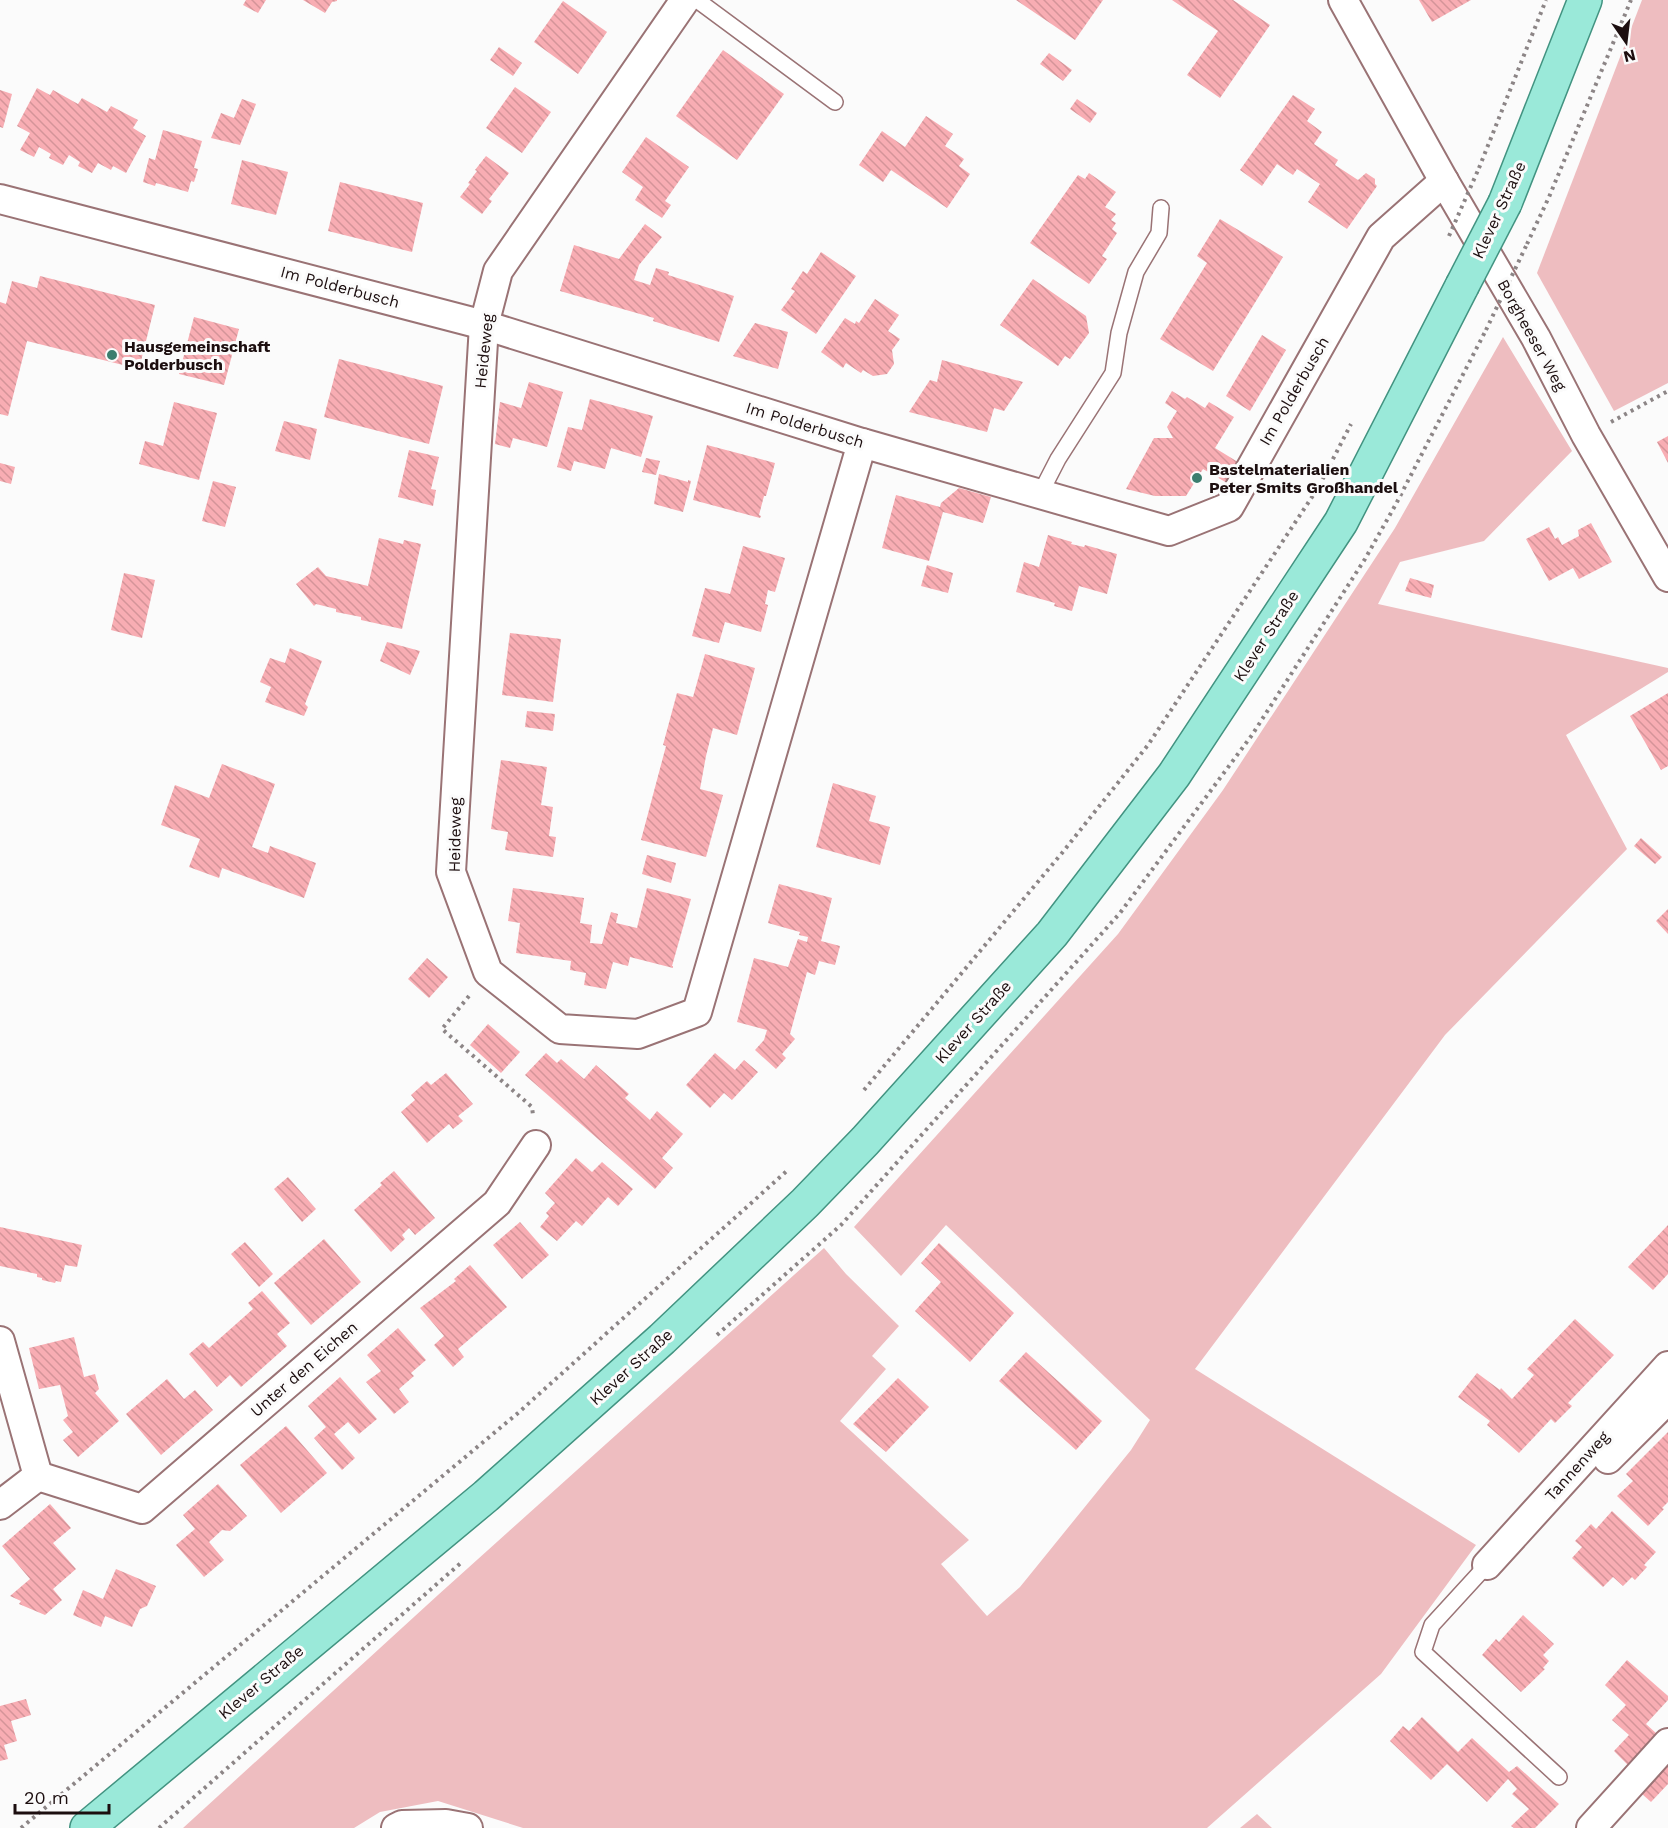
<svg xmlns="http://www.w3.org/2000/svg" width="1668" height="1828" font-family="'Work Sans',sans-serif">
	<defs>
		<pattern id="building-back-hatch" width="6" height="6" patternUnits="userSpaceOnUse" patternTransform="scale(1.5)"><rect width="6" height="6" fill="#f8adb3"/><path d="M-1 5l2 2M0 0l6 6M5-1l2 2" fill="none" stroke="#d49499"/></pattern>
	</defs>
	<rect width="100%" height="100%" fill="#fbfbfb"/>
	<g fill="#eebdc0">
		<path d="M1642,0H1668V383L1614,411L1537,273Z"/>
		<path d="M1503,337L1572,451L1484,541L1400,562L1378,604L1668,668V672L1566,735L1627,849L1445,1035L1195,1369L1476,1545L1381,1674L1207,1828H523L438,1801L380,1812L354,1828H183L438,1595L824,1248L846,1274L899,1326L872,1356L886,1369L840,1421L969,1540L941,1564L987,1616L1020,1587L1131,1450L1150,1420L946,1225L901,1276L854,1227L1118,934L1223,790L1395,528Z"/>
		<path d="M1257,1814L1272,1828H1240Z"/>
	</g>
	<g fill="url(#building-back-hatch)">
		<path d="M246,0H266L258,13L243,5Z"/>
		<path d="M303,0H337V1L332,2L325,13Z"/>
		<path d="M1016,0H1103L1075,40Z"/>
		<path d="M1172,0H1233L1270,25L1220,98L1187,75L1218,31Z"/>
		<path d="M1419,0H1471L1432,22Z"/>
		<path d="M563,1L607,32L578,74L534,42Z"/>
		<path d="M499,47L522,63L513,76L490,60Z"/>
		<path d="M723,50L784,94L737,160L676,116Z"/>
		<path d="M1049,53L1072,70L1063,81L1040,64Z"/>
		<path d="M515,87L551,112L522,153L486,128Z"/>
		<path d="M37,88L50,95L53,90L78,104L82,98L107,112L111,106L138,120L133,128L146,136L126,173L113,166L111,170L98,163L92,173L78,166L80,162L69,155L63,165L49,158L51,154L39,147L34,157L20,150L30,133L17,126Z"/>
		<path d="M0,90L12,94L3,128L0,127Z"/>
		<path d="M1293,95L1315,109L1307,121L1322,132L1314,144L1338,160L1335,165L1358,180L1366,173L1375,179V184L1377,186L1347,229L1308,202L1320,184L1297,169L1293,175L1277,164L1262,186L1240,170Z"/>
		<path d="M242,99L256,104L240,145L211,138L221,113L234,118Z"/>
		<path d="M1077,99L1097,113L1090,123L1070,109Z"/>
		<path d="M926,116L953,134L945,146L964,159L959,166L970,174L947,208L891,170L883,182L859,165L882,131L905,147Z"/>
		<path d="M163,130L202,141L194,168L198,169L194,182L191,181L188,192L156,183L155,186L143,182L149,158L155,160Z"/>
		<path d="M646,137L689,167L665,201L671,205L662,218L635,200L643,187L622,172Z"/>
		<path d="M486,156L509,173L489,199L492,201L482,214L460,197L470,184L468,183L477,171L475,170Z"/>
		<path d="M242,160L288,172L276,215L231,204Z"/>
		<path d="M1089,173L1116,192L1105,207L1116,214L1111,220L1116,223L1112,229L1117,233L1102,256L1107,259L1089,284L1030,243L1078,175L1085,179Z"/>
		<path d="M340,182L423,203L412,252L328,231Z"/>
		<path d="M1220,219L1283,257L1213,371L1160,339L1207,263L1197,256Z"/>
		<path d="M645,224L662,237L639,265L634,280L650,285L656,268L669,272L668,275L734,296L719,342L653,321L654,318L560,291L574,245L619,259Z"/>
		<path d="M821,252L856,276L816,334L781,310L795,291L791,289L803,271L807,274Z"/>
		<path d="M40,276L155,305L139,369L27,341L8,416L0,414V302L6,304L12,281L37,288Z"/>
		<path d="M1033,279L1086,316L1089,333L1070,359L1065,356L1058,366L1000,325Z"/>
		<path d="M875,299L899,315L888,331L900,339L892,350L894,364L887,374L873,376L863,370L861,373L846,363L843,368L821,352L845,318L855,324L856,321L859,323Z"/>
		<path d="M194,317L239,329L224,385L179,374Z"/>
		<path d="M755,323L788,332L778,369L733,356Z"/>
		<path d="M1262,335L1286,350L1250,411L1226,396Z"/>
		<path d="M339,359L443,386L429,444L324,417Z"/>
		<path d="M942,360L1023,382L1004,411L994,408L987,432L909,412L930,380L937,382Z"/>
		<path d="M529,382L563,392L547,447L513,438L510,448L495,444L500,402L521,408Z"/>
		<path d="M1172,391L1185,399L1187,397L1205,408L1209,402L1234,417L1215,448L1246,467L1234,487L1203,469L1186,496H1155L1126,489L1154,438H1173L1167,427L1177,411L1165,403Z"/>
		<path d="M590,399L653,416L641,457L611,448L605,469L574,461L571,471L557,467L568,427L582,430Z"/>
		<path d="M174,402L217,413L199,480L139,464L145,441L163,446Z"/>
		<path d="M284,421L317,429L310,460L275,451Z"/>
		<path d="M1668,436V463L1657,442Z"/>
		<path d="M707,445L775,463L766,496H764L759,515L761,516L760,518L693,500Z"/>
		<path d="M409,450L439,457L431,489L436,490L433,506L398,497Z"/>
		<path d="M646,458L660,461L656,475L642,472Z"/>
		<path d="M0,463L15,467L11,484L0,481Z"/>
		<path d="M659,474L688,482V480L691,481L683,512L654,504Z"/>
		<path d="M213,481L236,487L225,527L202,521Z"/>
		<path d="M959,488L991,497L983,523L943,512L929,561L882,548L896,495L940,507L941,503Z"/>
		<path d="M1591,523L1612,562L1579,579L1573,568L1549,581L1526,539L1549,527L1555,539L1558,537L1562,545L1579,536L1578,530Z"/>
		<path d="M1048,535L1072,542L1071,544L1084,547L1085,545L1117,554L1107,594L1079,586L1072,611L1054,606L1055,603L1016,592L1024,562L1039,567Z"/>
		<path d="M379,538L403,544L404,540L421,544L402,629L361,620V617L336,612V609L316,604L314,606L296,584L318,567L326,576L368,586Z"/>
		<path d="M743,546L785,558L775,592L768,590L765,604L768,605L761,632L725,622L719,643L692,636L705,588L730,594Z"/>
		<path d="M927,565L953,573L948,593L921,586Z"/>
		<path d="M124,573L155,580L142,638L111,630Z"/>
		<path d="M1410,578L1434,585L1431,598L1405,591Z"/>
		<path d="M510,633L561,639L553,702L502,695Z"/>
		<path d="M387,642L420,651L410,675L380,661Z"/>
		<path d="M290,648L322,661L305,704L308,707L304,716L265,702L271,687L260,682L270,658L285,663Z"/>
		<path d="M705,654L755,668L737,735L713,728L706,756L700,789L723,795L706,857L641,840L666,746L663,745L677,693L693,697Z"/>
		<path d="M1668,693V766L1661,770L1630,716Z"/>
		<path d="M527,711L555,714L553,731L525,727Z"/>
		<path d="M501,760L547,767L541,805L553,807L549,836L556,837L553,857L505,850L508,832L491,829Z"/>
		<path d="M222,764L275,784L252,847L268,853L270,846L316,863L304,898L222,868L219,878L189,867L200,839L161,825L175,785L209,798Z"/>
		<path d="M833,783L876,796L869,821L890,827L880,865L816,847Z"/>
		<path d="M1641,838L1662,857L1655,864L1634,846Z"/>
		<path d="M647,855L676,863L671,883L642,874Z"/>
		<path d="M779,884L832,898L821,941L840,946L835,965L819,961L815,975L807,972L790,1034L795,1039L782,1054L786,1058L776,1069L755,1050L764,1040L767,1030L737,1022L754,958L788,967L798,939L807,942L808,937L799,935L800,932L768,923Z"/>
		<path d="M513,888L584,898L580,923L592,925L590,943L602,944L611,912L618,914L616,923L637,928L647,888L691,899L672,966H673V968L630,957L628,966L613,962L606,989L584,985L586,973L570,970L571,961L516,953L520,923L508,921Z"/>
		<path d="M1668,909V934L1656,921Z"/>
		<path d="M427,958L448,977L429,998L408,979Z"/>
		<path d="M488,1024L520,1052L501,1073L470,1045Z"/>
		<path d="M546,1053L557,1063L561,1059L584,1079L596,1065L629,1094L625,1098L650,1120L657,1111L683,1134L662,1158L673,1168L655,1189L525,1075Z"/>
		<path d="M715,1053L735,1070L744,1060L758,1072L732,1100L724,1093L710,1108L686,1085Z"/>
		<path d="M446,1073L473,1104L458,1116L463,1121L453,1129L449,1124L427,1143L401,1112L415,1100L411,1095L427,1081L431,1085Z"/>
		<path d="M576,1158L592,1172L602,1162L633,1189L618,1206L608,1197L582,1226L576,1221L557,1241L540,1227L549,1216L546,1213L555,1203L545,1193Z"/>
		<path d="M394,1171L435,1218L415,1235L409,1228L402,1235L405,1239L391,1252L354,1210L382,1185L380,1183Z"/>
		<path d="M288,1177L316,1209L302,1222L274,1189Z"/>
		<path d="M520,1222L549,1255L522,1279L493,1245Z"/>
		<path d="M1668,1225V1274L1653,1290L1628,1267Z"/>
		<path d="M0,1227L82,1245L77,1267L65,1265L61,1282L56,1281L55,1283L42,1280V1278L37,1277V1274L0,1266Z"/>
		<path d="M324,1239L361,1282L311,1325L274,1283Z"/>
		<path d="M245,1242L273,1274L259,1287L231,1254Z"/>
		<path d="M939,1243L1014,1313L970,1362L915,1311L941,1282L921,1263Z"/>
		<path d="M470,1265L507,1307L458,1349L464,1357L453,1367L434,1345L444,1336L420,1308L456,1281L454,1279Z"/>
		<path d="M262,1291L290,1323L277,1334L287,1346L241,1387L230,1375L217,1387L189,1354L203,1342L209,1348L253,1309L248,1303Z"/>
		<path d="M1575,1319L1614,1355L1568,1403L1572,1406L1555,1423L1551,1419L1519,1453L1487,1425L1490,1421L1458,1397L1477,1373L1500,1390L1501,1388L1512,1399L1534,1375L1527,1369Z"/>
		<path d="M398,1328L426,1360L411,1373L414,1376L399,1389L409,1402L394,1414L366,1382L381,1371L367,1355Z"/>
		<path d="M74,1337L84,1377L95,1374L99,1389L95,1393L119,1421L78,1457L63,1440L73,1432L63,1420L68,1416L60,1385L39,1389L29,1348Z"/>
		<path d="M1026,1352L1102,1421L1076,1450L999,1381Z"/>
		<path d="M340,1377L377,1419L359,1434L348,1422L334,1434L355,1458L342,1470L314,1438L326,1427L308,1406Z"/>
		<path d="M898,1378L929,1407L886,1452L853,1424Z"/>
		<path d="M167,1379L184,1399L195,1390L213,1410L161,1455L126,1414Z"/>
		<path d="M286,1426L327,1473L281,1513L240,1465Z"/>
		<path d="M1668,1432V1502L1662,1508L1664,1509L1648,1526L1617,1496L1633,1481L1626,1474Z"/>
		<path d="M218,1484L247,1516L230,1531L222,1530L209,1542L224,1560L204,1577L176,1545L195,1529L183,1515Z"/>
		<path d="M50,1504L71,1528L53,1543L76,1569L53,1589L62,1600L45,1615L19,1604L21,1601L10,1596L30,1579L2,1546Z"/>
		<path d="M1612,1511L1656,1552L1644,1565L1647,1567L1635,1580L1632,1577L1623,1586L1613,1577L1603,1587L1572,1558L1582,1547L1575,1541L1591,1524L1596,1529Z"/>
		<path d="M116,1569L156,1586L147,1606L140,1609L132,1627L105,1616L101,1627L73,1615L83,1590L103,1599Z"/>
		<path d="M1523,1615L1554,1644L1543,1655L1549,1661L1543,1668L1545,1669L1521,1692L1482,1655L1496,1639L1499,1642Z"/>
		<path d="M1627,1660L1668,1696V1700L1646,1724L1657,1734L1628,1765L1614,1751L1629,1735L1612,1720L1626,1705L1605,1685Z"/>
		<path d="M26,1699L31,1715L11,1721L17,1741L4,1745L8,1759L0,1761V1706Z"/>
		<path d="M1422,1717L1458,1752L1472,1738L1509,1772L1517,1766L1559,1804L1535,1828H1514L1511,1826L1529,1809L1512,1794L1517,1789L1508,1779L1487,1802L1447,1764L1431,1780L1390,1741L1403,1726L1409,1731Z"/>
		<path d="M1668,1763V1784L1651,1802L1641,1793Z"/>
	</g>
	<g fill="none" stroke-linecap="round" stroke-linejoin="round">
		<defs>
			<g id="service">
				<path d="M697,0L835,102"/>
				<path d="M1040,494L1058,459L1113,373L1119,333L1136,272L1159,233L1161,208"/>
				<path d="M1487,1565L1432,1625L1423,1652L1559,1777"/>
			</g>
			<g id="minor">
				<path d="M685,0L498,271L484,325L451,872L488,972L560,1029L638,1034L697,1012L862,443"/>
				<path d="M1343,0L1444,181L1536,338L1586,435L1668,577"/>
				<path d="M0,199L484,325L862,443L1169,531L1229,507L1381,237L1444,181"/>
				<path d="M0,1341L38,1476"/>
				<path d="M1608,1459L1668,1399"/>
				<path d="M0,1505L38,1476L142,1509L497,1203L536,1145"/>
				<path d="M1487,1565L1668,1366"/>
				<path d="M396,1828L402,1825L446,1824L468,1828"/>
				<path d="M1591,1828L1668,1743"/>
			</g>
			<g id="primary">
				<path d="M1505,203L1585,0"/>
				<path d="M87,1828L486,1496L662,1339L805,1203L865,1141L1052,934L1174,775L1341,522L1462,286"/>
			</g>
		</defs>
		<use href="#service" stroke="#9a7375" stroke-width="18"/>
		<use href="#minor" stroke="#9a7375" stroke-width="32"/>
		<use href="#primary" stroke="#429381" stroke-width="36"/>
		<g stroke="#8c8586" stroke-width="4" stroke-dasharray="3 4.5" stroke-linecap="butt">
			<path d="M1479,168L1546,0"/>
			<path d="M1527,244L1549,197L1631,0"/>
			<path d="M1611,422L1668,391"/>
			<path d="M469,996L442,1029L532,1107L533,1115"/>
			<path d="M864,1090L1062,853L1148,745L1318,488L1351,424"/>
			<path d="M717,1335L841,1225L1120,913L1252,735L1365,559L1396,504L1486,330"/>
			<path d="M21,1828L518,1413L789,1169"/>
			<path d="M159,1828L463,1561"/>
		</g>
		<use href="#service" stroke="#fff" stroke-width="15"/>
		<use href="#minor" stroke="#fff" stroke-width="28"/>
		<use href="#primary" stroke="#9ae9d9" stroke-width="33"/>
		<defs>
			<path id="primary-bridge" d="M1462,286L1505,203"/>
		</defs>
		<use href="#primary-bridge" stroke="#429381" stroke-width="36" stroke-linecap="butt"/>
		<g stroke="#8c8586" stroke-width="4" stroke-dasharray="3 4.5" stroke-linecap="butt">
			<path d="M1449,236L1479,168"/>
			<path d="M1486,330L1527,244"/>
		</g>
		<use href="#primary-bridge" stroke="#9ae9d9" stroke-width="33"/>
	</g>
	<g fill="#3c7e6f" stroke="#fbfbfb" stroke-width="2">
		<circle cx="112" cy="355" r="6"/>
		<circle cx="1197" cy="478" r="6"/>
	</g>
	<g text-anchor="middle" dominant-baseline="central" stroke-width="6" stroke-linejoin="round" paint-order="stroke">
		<g font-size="16" fill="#1c0e0f" stroke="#fbfbfb">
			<text transform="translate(1499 210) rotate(-65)">Klever Straße</text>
			<text transform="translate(340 287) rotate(15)">Im Polderbusch</text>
			<text transform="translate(1532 335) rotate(61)">Borgheeser Weg</text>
			<text transform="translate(484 351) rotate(-84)">Heideweg</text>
			<text transform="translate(1294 391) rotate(-60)">Im Polderbusch</text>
			<text transform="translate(805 425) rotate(17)">Im Polderbusch</text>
			<text transform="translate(1266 636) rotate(-57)">Klever Straße</text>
			<text transform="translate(455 835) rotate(-89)">Heideweg</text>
			<text transform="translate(973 1022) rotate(-48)">Klever Straße</text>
			<text transform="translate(631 1367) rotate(-42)">Klever Straße</text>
			<text transform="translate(304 1369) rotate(-41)">Unter den Eichen</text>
			<text transform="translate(1577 1466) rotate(-48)">Tannenweg</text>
			<text transform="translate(261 1682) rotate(-40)">Klever Straße</text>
		</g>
		<g font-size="16" font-weight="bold" fill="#1c0e0f" stroke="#fbfbfb" text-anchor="start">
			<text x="124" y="346">Hausgemeinschaft<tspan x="124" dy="18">Polderbusch</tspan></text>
			<text x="1209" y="469">Bastelmaterialien<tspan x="1209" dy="18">Peter Smits Großhandel</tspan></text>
		</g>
	</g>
	<g transform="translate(1626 42) rotate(166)" stroke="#fbfbfb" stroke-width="4.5" paint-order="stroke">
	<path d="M0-4.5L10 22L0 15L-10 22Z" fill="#1c0e0f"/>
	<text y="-9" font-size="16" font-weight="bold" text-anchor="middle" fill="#1c0e0f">N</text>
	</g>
	<path d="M15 1804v9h94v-9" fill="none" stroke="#1c0e0f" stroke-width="3"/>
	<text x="24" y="1804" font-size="18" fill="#1c0e0f" stroke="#fbfbfb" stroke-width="4.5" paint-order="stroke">20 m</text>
</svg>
